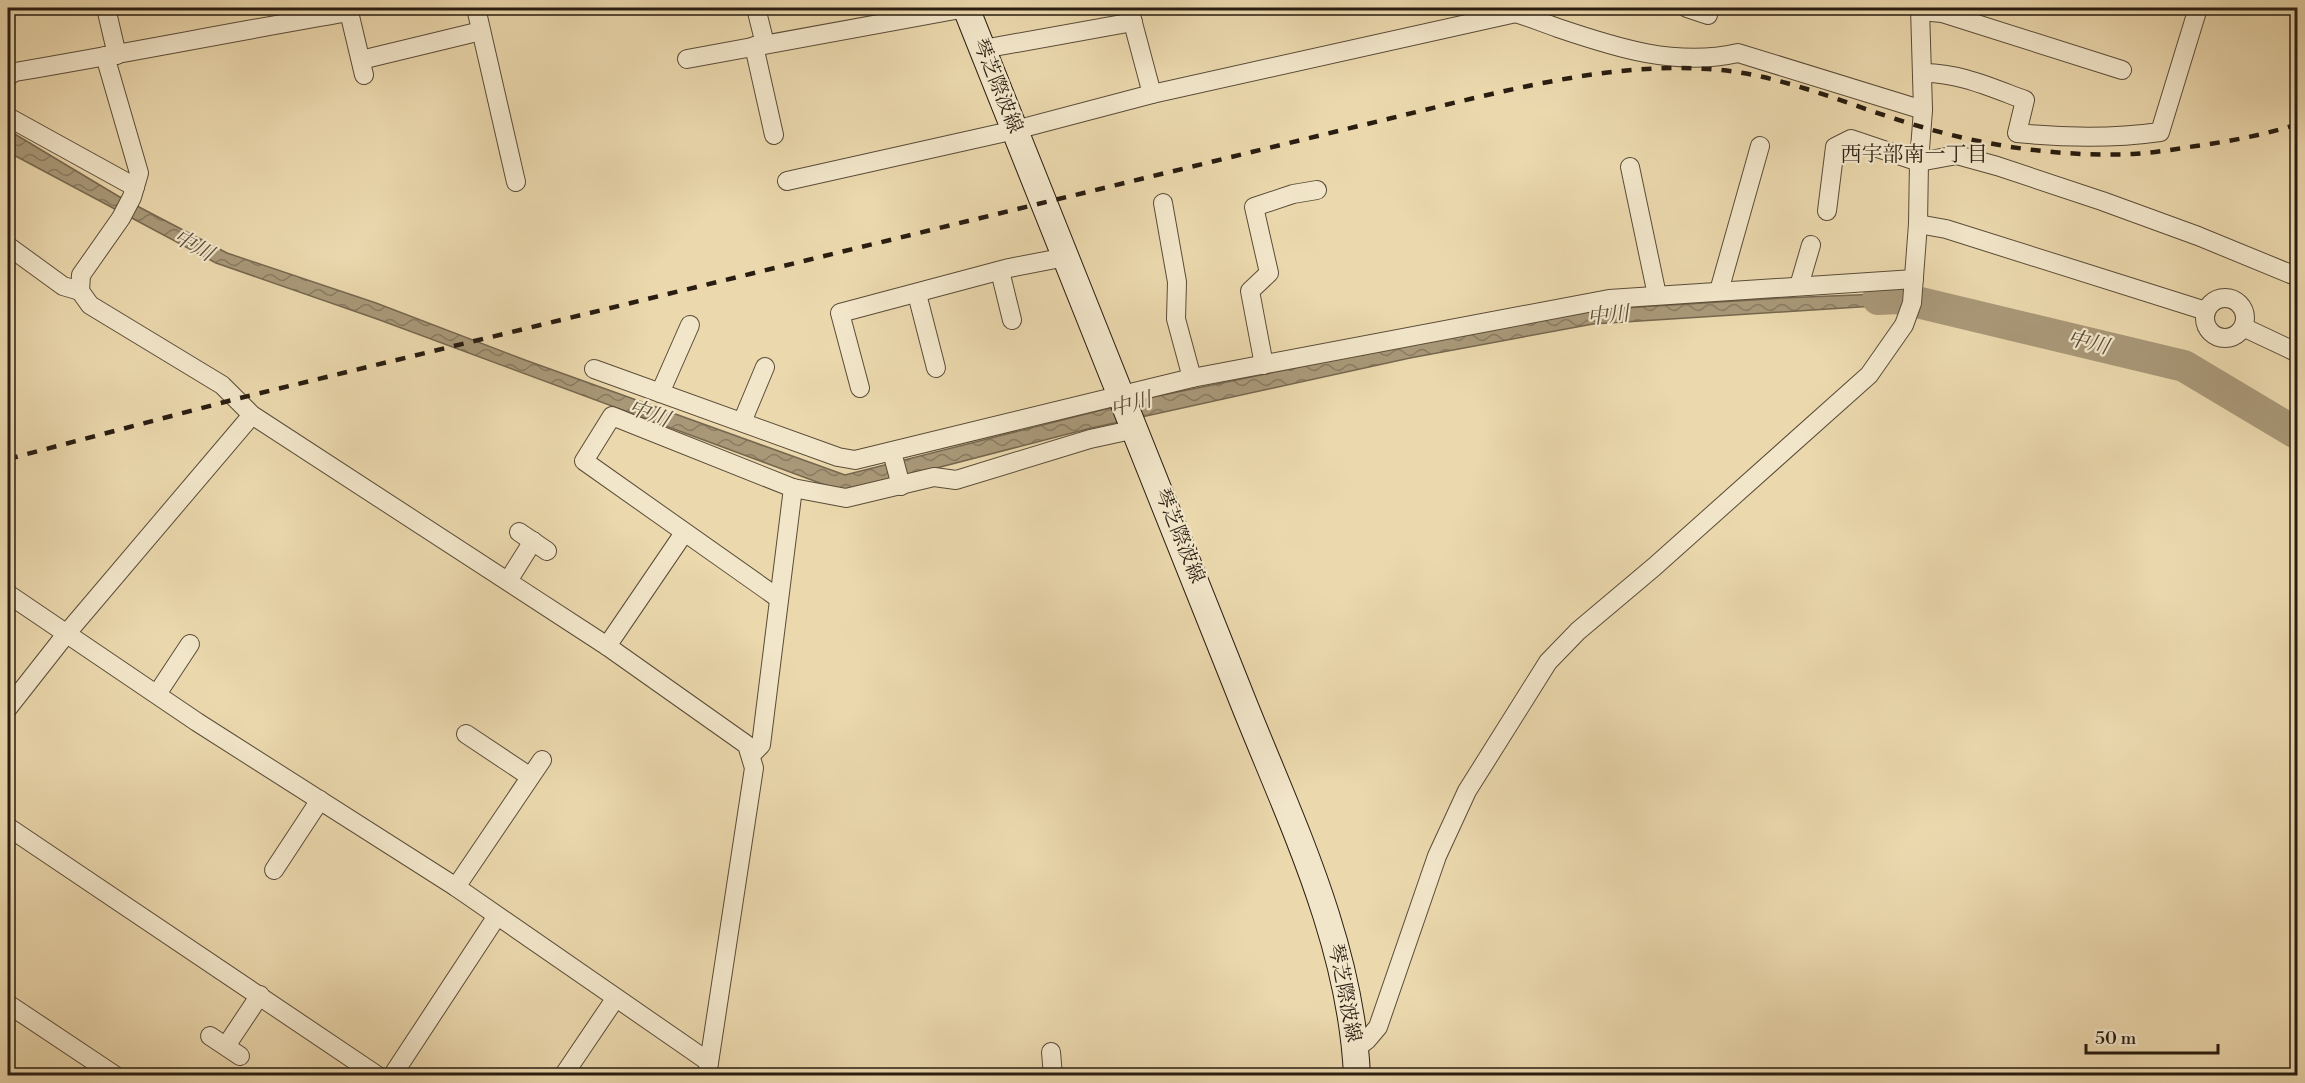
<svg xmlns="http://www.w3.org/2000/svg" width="2305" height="1083" font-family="'Libre Bodoni','Noto Serif JP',serif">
	<defs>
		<pattern id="water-waves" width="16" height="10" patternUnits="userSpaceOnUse" patternTransform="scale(1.5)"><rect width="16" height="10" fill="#a99878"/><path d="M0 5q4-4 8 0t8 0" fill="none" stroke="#8a7b61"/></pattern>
	</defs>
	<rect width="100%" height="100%" fill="#ebd8ad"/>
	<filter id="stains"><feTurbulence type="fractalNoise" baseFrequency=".00333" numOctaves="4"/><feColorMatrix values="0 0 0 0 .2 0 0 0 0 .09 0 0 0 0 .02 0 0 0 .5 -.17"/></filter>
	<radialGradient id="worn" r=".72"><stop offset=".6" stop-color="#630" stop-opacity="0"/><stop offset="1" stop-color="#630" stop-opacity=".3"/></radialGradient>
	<path fill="url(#water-waves)" stroke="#76674f" stroke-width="1.5" d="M8,130L118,196L227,253L376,303L525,360L845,475L1153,397L1520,322L1607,309L1782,298L1904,293L1905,304L1593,324L1410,358L1087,429L844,492L377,319L216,263L8,152Z"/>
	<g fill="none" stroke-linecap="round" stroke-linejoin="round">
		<path stroke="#a99878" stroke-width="32" d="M1878,299L1900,298L2184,366L2298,434"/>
		<defs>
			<g id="minor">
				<path d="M106,8L117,55"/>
				<path d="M476,8L516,182"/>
				<path d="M756,8L765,44"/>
				<path d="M1129,8L1152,94"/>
				<path d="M1687,8L1708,15V8"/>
				<path d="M1506,10C1524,15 1541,22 1558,28C1617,48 1676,67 1738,53L1923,110"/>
				<path d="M1920,11L1942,13L2122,70"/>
				<path d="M754,46L774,135"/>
				<path d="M983,49L1133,22"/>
				<path d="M105,56L139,173L132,197L121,218L81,275L80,291L90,305L222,385L252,415L607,646L747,745L754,768L707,1076"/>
				<path d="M687,59L966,8"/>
				<path d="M361,60L481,31"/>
				<path d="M1922,73C1957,72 1992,88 2025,100L2017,133C2066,138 2111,139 2160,132L2198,8"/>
				<path d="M8,76L15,72C127,53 238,31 349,12L364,75"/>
				<path d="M8,117L135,187"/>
				<path d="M1630,167L1657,295"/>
				<path d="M787,181L1015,130L1152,94L1516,13"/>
				<path d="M1163,203L1177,282L1176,319L1192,378"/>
				<path d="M1827,211L1835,147L1851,139L1919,162L1957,155L1997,166L2102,201L2198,236L2298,277"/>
				<path d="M1918,224L1946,229L2206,311"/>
				<path d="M8,246L63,286L80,291"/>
				<path d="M1000,271L1012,320"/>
				<path d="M1799,286L1811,245"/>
				<path d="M1719,291L1760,146"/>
				<path d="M917,294L936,368"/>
				<circle cx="2225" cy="318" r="20"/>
				<path d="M2243,327L2298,353"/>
				<path d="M1264,365L1250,291L1269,273L1254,207L1293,194L1317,190"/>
				<path d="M594,369L838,457L855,460L1192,378L1609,299L1914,279"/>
				<path d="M860,388L840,313L1009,268L1066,257"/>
				<path d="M660,393L690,325"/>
				<path d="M742,422L765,367"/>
				<path d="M892,452L901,486"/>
				<path d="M519,532L547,551"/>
				<path d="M508,581L533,541"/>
				<path d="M8,594L197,722L456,887L709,1062"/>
				<path d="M778,598L584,461L612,416L793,488L846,498L934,477L956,480L1090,439L1136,429"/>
				<path d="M607,646L684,533"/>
				<path d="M157,694L190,644"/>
				<path d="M8,708L67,633L252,415"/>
				<path d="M466,734L529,776"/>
				<path d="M751,755L761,745L793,488"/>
				<path d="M8,827L378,1076"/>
				<path d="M274,870L320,800"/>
				<path d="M456,887L542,760"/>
				<path d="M8,1004L116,1076"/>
				<path d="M210,1036L240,1056"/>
				<path d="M226,1046L260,995"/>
				<path d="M1355,1049L1367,1040L1378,1027L1437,856L1467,791L1548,662L1578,631L1654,567L1869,375L1904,325L1912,303L1918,224L1919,162L1923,110L1920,8"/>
				<path d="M1051,1052L1053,1076"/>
				<path d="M392,1076L497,916"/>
				<path d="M563,1076L615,999"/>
			</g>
			<path id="secondary" d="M966,8C1057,234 1148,461 1238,689C1287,814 1351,939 1357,1076"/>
		</defs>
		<use href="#minor" stroke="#5a4c38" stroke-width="20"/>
		<use href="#secondary" stroke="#291d11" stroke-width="28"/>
		<use href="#minor" stroke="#f2e6ca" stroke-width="18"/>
		<use href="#secondary" stroke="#f2e6ca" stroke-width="26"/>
		<path stroke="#291d11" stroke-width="4.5" stroke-dasharray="10 10" stroke-linecap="butt" d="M8,459L236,399L1474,98C1552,80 1627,64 1708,69C1782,73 1851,107 1922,127C1990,147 2062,157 2133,154C2154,153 2175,149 2196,146C2231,141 2264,135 2298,124"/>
	</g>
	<g text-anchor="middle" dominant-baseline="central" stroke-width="4.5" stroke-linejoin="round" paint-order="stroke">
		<g font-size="20" fill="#291d11" stroke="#f2e6ca">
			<text transform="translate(997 86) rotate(68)">琴芝際波線</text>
			<text transform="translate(1179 536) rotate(68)">琴芝際波線</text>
			<text transform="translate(1344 993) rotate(79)">琴芝際波線</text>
		</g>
		<g font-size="21" fill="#291d11" stroke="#f2e6ca">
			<text x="1914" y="155">西宇部南一丁目</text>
		</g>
		<g font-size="21" font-style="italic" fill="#5c4e3a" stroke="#f2e6ca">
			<text transform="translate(193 246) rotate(29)">中川</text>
			<text transform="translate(1608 316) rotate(-6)">中川</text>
			<text transform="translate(2088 343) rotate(14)">中川</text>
			<text transform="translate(1131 405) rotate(-15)">中川</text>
			<text transform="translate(649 414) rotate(19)">中川</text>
		</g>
	</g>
	<rect width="2305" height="1083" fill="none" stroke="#ebd8ad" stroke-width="30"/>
	<rect x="9" y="9" width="2287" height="1065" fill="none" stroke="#291d11" stroke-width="3"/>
	<rect x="15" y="15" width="2275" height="1053" fill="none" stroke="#291d11" stroke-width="1.5"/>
	<path d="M2086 1044v9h132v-9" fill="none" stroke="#291d11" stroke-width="3"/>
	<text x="2095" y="1044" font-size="18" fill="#291d11" stroke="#f2e6ca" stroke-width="4.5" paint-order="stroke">50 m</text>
	<rect width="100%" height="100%" filter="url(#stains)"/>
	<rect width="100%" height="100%" fill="url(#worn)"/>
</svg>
